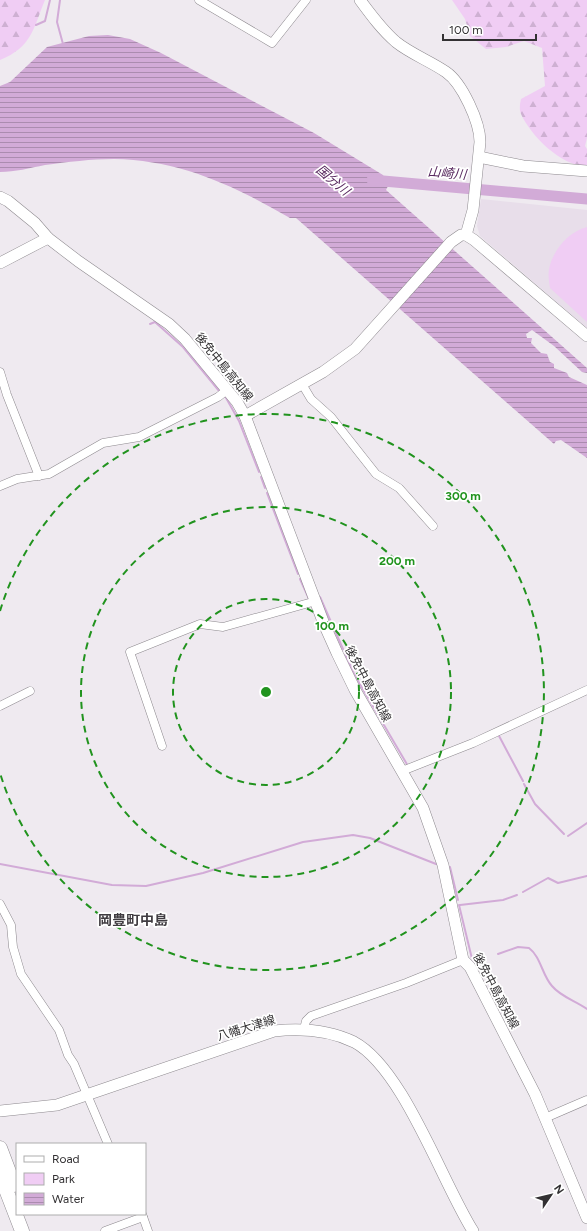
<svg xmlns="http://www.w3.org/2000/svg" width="587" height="1231" font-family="Figtree,'Noto Sans JP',sans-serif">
	<defs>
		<pattern id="forest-firs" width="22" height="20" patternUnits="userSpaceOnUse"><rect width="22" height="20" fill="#f0cdf4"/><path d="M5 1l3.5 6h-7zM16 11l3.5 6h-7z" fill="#ceb0d2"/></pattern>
		<pattern id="water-rules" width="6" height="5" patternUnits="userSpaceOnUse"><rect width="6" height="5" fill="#d2abd7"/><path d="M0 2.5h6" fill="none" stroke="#ab8caf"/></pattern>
	</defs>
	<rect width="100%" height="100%" fill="#efeaf0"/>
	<path fill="#e8deea" d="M481,199L587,210V328L480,236L477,226Z"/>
	<g fill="url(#forest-firs)">
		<path d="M0,0H45C33,29 32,47 0,60Z"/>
		<path d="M452,0H587V138L585,146L587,149V166C562,167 531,136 521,114C519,110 520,103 521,99L545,86L542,48L524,41L506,47L486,49L470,36L465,19Z"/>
	</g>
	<path fill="#f0cdf4" d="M587,227V322L550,288C549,282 548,275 549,269C553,250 568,232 587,227Z"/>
	<path fill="url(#water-rules)" d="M108,35L130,39L161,53L314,133L383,175L388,186L386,190L587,368V373L582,372L554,346L532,330L526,334L527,338H532L531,343L541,353L547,354L550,362L554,364V368L567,373L569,377L587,385V458L561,440L556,441L554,444L296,218H290C235,186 180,160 114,159C92,159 67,162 45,165C30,168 15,172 0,172V86L10,82L47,47L89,36Z"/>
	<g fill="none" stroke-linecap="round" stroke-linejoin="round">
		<g stroke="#d2abd7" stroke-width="2">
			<path d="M60,0L57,22L63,44"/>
			<path d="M36,25L45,21L50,0"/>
			<path d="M150,324L155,322L183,347L220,392"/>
			<path d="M225,396L239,421L259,472"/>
			<path d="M261,477L265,488"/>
			<path d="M267,493L298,574"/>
			<path d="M300,579L309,599"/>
			<path d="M320,597L354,674L408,766"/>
			<path d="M498,734L523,781"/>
			<path d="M524,784L535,804L564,834"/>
			<path d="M568,836L587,823"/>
			<path d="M0,864L112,885L146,886L203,873L303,842L353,835L370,838L436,864"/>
			<path d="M450,867L458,900"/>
			<path d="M523,892L548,878L558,883L587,876"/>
			<path d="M459,905L473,963"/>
			<path d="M460,905L503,900L517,895"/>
			<path d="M498,954L518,947L529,948C541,957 542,975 552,986C561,997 576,1001 587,1009"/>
		</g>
		<path stroke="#d2abd7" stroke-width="11" d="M372,180L587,199"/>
		<defs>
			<g id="street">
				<path d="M199,0L272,43L306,0"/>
				<path d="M0,372L7,395L39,476"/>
				<path d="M302,384L311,399L331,417L376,474L399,488L433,526"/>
				<path d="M0,486L17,479L49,474L103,443L139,437L218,397L227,390"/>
				<path d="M0,706L30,691"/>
				<path d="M162,746L130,652L200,624L223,627L316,601"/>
				<path d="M402,771L473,743L587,690"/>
				<path d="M0,904L11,925L13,947L21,974L59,1030L68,1055L74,1064L108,1144"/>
				<path d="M304,1029L306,1021L311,1016L406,983L463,960"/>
				<path d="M545,1118L587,1100"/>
				<path d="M142,1214L148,1231"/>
				<path d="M105,1231L143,1217"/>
			</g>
			<g id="secondary">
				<path d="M360,0C371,15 382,30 396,42C411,54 430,61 446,72C462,83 480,122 480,142L473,210L466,235"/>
				<path d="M479,157L523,166L587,171"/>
				<path d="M0,197L8,201L35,223L48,238L78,261L169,324L185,339L237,402L245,416L324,624L337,653L355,690L423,808L443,865L463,960L470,967L535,1094L587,1218"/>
				<path d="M0,263L48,238"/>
				<path d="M245,416L323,372L355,349L451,242L461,235H466L474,240L587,336"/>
				<path d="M0,1111L57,1105L274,1031C301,1028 329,1030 354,1042C403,1068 442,1182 473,1231"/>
			</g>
			<g id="highway">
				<path d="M0,1148L14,1185"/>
				<path d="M0,1174L22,1231"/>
			</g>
		</defs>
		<use href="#street" stroke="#8d898e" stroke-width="9"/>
		<use href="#secondary" stroke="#8d898e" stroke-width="12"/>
		<use href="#highway" stroke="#8d898e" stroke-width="15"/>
		<use href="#street" stroke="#fff" stroke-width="8"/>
		<use href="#secondary" stroke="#fff" stroke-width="11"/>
		<use href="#highway" stroke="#fff" stroke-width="14"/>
	</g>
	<g fill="none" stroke="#21931e" stroke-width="2" stroke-dasharray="7 5">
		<circle cx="266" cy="692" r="93"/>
		<circle cx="266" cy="692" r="185"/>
		<path d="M0 611A278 278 0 1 1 0 773"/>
	</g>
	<g text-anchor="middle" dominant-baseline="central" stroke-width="3.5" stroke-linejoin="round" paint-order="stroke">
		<g font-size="12" fill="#333133" stroke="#fff">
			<text transform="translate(224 367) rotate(51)">後免中島高知線</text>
			<text transform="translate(368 684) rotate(62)">後免中島高知線</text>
			<text transform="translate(496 991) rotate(62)">後免中島高知線</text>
			<text transform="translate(246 1028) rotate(-17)">八幡大津線</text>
		</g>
		<g font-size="13" font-style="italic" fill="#58295f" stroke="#fff">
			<text transform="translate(447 173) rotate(5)">山崎川</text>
			<text transform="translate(333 180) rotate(40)">国分川</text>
		</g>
		<g font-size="14" font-weight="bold" fill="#403c41" stroke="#fff">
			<text x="133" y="920">岡豊町中島</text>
		</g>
	</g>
	<circle cx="266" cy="692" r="6" fill="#21931e" stroke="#fff" stroke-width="2"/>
	<g font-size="12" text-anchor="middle" font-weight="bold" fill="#21931e" stroke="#fff" stroke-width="3.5" stroke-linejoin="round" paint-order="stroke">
		<text x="463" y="500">300 m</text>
		<text x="397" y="565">200 m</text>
		<text x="332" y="630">100 m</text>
	</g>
	<rect x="16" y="1143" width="130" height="72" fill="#ffffff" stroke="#adadad"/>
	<rect x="24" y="1156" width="20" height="6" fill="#ffffff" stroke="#adadad"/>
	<text x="52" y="1163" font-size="12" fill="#333133">Road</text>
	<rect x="24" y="1173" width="20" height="12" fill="#f0cdf4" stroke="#adadad"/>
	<text x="52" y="1183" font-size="12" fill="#333133">Park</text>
	<rect x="24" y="1193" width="20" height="12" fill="url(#water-rules)" stroke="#adadad"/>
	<text x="52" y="1203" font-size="12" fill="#333133">Water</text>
	<g transform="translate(551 1195) rotate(55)" stroke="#ffffff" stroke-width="3" paint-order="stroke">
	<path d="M0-3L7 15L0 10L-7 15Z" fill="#333133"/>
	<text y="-6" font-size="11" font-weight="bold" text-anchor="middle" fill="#333133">N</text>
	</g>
	<path d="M443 34v6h93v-6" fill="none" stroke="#333133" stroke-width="2"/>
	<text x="449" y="34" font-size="12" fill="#333133" stroke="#ffffff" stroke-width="3" paint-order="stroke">100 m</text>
</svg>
